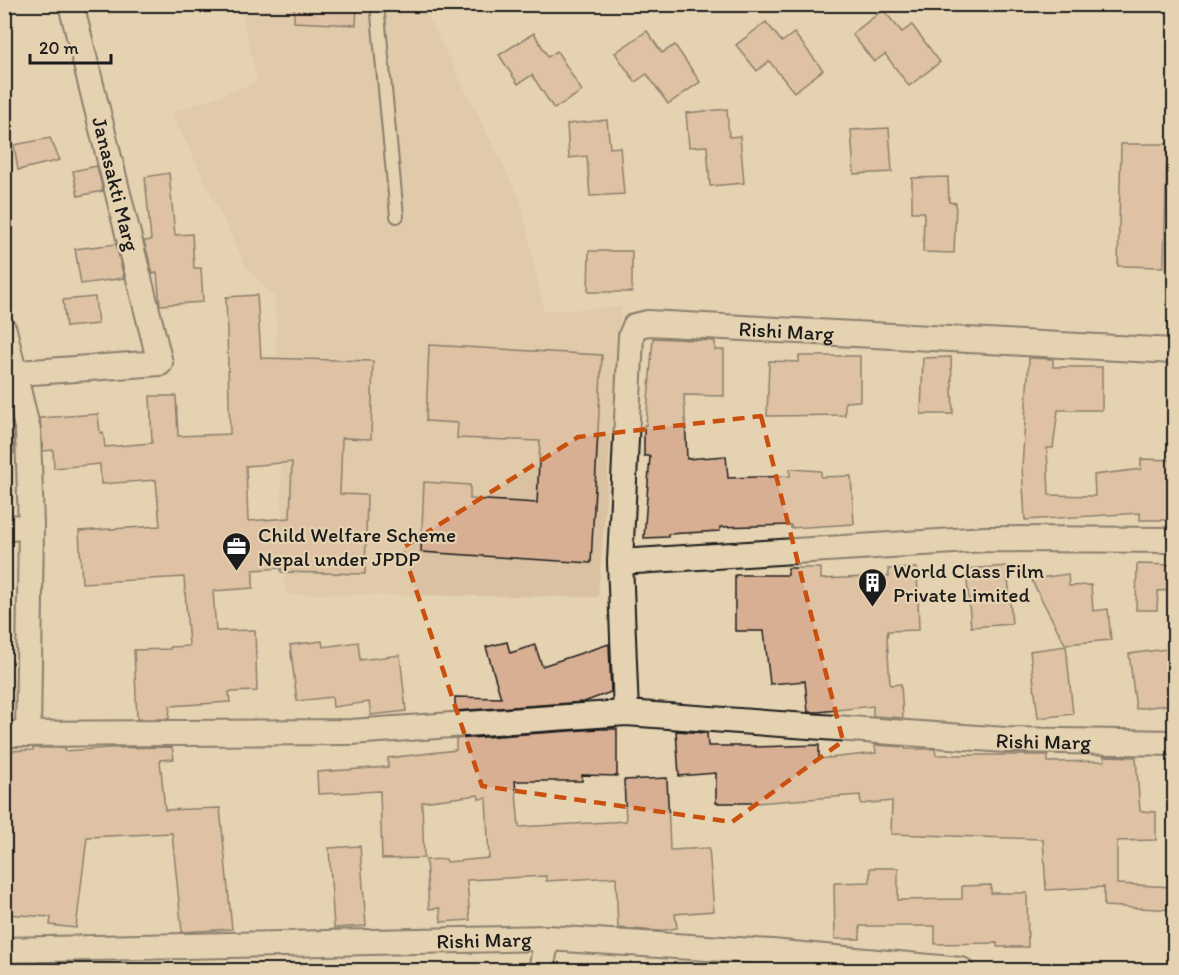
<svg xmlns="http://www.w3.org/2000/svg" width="1179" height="975" font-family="Itim,sans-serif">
	<rect width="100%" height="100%" fill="#e5d2b0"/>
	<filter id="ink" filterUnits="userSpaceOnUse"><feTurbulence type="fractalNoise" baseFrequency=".0167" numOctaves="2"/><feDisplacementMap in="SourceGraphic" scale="12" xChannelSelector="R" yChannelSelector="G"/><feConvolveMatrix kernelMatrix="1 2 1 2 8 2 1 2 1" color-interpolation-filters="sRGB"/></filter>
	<g filter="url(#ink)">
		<path fill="#d9c1a1" d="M240,5H422L521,201L544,311L621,307L598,597L285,594L275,297L247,268L172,113L257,82Z"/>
		<g fill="#d8af93" stroke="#1c1c1c" stroke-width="1.5" fill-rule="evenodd">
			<path d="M294,4H357L356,25L294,22Z"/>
			<path d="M883,10L902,32L912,25L940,62L909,86L885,54L874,62L852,34Z"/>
			<path d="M766,22L782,42L794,33L823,70L794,92L769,61L757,71L736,45Z"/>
			<path d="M647,31L662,53L675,45L700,82L668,104L647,74L635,82L615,53Z"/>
			<path d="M534,33L548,57L557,51L582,91L554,109L532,75L518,84L499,55Z"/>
			<path d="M727,109L729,137L740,136L744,183L710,186L707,146L689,147L686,113Z"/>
			<path d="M607,120L610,148L620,147L624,194L590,196L587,156L569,158L567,124Z"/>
			<path d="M889,128L892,172L854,174L851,130Z"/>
			<path d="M50,138L60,160L18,170L14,145Z"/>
			<path d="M1121,144H1167L1164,267L1118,266Z"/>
			<path d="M97,166L103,191L78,196L73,171Z"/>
			<path d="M169,173L175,235L192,234L194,268H201L203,302L160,305L157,273L153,274L144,241L151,240L145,177Z"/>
			<path d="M948,177L949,202L956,203L954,253L923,252L924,212H912V178Z"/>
			<path d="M116,244L124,278L81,284L75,249Z"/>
			<path d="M589,251H632V292H588Z"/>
			<path d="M257,295L261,358L373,361L371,439L342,438L340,494L367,495L365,574L281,572V568L253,570V588L213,591L216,631L255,630L257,691L229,692L230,702L170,706L169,719H137L134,650L170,649V647L189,646L184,577L82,583L79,531L160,526L156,480L101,484L100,464L54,468L53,450L43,451L40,418L98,414L100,433L103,432L105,447L152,443L150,396H176L178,436L230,434L226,297ZM292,462L290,518L248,521L246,466Z"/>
			<path d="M95,297L98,324L66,327L63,300Z"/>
			<path d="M653,338L715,341V350H724V396L684,395L687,459L726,456L728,478L790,476V469L821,471V477L851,476L854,524L791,528V525L720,527V531L668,534V537L644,538L650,456H644V425H646Z"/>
			<path d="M429,345L602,355L591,563L421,552L424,482L470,485V499L537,503L540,441L457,438L458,423L426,421Z"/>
			<path d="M799,356H860V401L845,402V415L767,416L769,361L799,362Z"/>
			<path d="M951,357L953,414H921L923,358Z"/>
			<path d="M1029,358L1053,359V367H1102V410H1058L1053,448H1047L1049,495L1095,496L1094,475L1141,469V459L1174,460V489H1171L1170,520H1140V513L1025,520L1022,467Z"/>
			<path d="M4,421H11L14,433V453H4Z"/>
			<path d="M1137,564L1174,565V590L1158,591L1157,610H1136Z"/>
			<path d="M1007,566L1012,624L971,627L966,569Z"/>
			<path d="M788,568H821V579L889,576L888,569L917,568L919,630L888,631L887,637L890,685L901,684L903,718L873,716V706L818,712H808L805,681L770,684L764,631H735V575H788Z"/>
			<path d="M1068,574L1069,586L1091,585L1093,611L1108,609L1111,640L1065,644L1031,579Z"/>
			<path d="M322,641L323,647L358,642L360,660L400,655L406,711L371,715L369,702L333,707L332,697L297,701L290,645Z"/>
			<path d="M507,642L510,653L535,645L542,666L609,644L611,692L584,702L455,711V697L501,698L486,647Z"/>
			<path d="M1066,646L1073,714L1038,718L1030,651Z"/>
			<path d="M1166,649L1173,704L1136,709L1129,654Z"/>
			<path d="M599,729H617V776L582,775V781H515L519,827L626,821L624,780L667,778L670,850L709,848L714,911L675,914L677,928L659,931L618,928L616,877L546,881V876L467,880L470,920L441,922L440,908L429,909L426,860L446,859L447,862L489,858L486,798L479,799L478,795L422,802L424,858L382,859L380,791L318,794L317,772L388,767V758L456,750V739Z"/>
			<path d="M676,731L707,733L708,746H755V747L819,745V759L876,753L875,745L905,747V749H935L936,755H1048V762L1105,761L1104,756L1136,757L1140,811L1156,812V840L1117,841V884L1174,887V910L1104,906V887L1046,890L1043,839L891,834L892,801L861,804L860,795L756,803H716V773L679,776Z"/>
			<path d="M172,747L174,759L160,760L165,810L220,808L232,929L182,932L172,833L87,837L76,928L50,925L51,917L4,914V751L33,750V748H65V751L108,748Z"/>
			<path d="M360,846L366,926L334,928L329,848Z"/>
			<path d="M870,868H898V900L962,899V886L991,885V893H1027L1028,947H997V943L935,944V926H860V939H835L834,883L870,882Z"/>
		</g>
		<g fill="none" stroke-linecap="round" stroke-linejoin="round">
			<defs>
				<path id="service" d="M377,4L397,216"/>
				<g id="minor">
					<path d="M4,330L28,431L31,527L28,734"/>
					<path d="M4,374L160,363L71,4"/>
					<path d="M4,528L31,527"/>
					<path d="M620,562L986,539L1174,540"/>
					<path id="s1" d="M626,713L620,562L631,336L635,326L648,323L1174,351"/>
					<path id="s2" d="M4,734L351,732L626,713L1006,740L1174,743"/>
					<path id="s3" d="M4,950L547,938L772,952L961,970"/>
					<path d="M541,970L547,938"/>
				</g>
			</defs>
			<use href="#service" stroke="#1c1c1c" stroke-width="16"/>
			<use href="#minor" stroke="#1c1c1c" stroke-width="28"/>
			<use href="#service" stroke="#e5d2b0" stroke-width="12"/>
			<use href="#minor" stroke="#e5d2b0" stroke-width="24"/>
		</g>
	</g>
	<path d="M0 0H1179V975H0ZM761,416L843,741L732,822L482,786L402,548L578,437Z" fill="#e5d2b0" fill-opacity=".55" fill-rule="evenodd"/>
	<path fill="none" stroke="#c9500e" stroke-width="4.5" stroke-dasharray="12 8" stroke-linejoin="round" d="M761,416L843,741L732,822L482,786L402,548L578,437Z"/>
	<defs>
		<symbol id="office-pin" viewBox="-11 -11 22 30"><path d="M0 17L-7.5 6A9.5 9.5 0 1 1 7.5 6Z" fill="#1c1c1c" stroke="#e5d2b0"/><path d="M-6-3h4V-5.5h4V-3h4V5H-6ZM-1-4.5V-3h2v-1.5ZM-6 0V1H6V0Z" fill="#fff"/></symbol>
		<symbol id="building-pin" viewBox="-11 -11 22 30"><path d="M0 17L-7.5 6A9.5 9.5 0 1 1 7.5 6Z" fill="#1c1c1c" stroke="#e5d2b0"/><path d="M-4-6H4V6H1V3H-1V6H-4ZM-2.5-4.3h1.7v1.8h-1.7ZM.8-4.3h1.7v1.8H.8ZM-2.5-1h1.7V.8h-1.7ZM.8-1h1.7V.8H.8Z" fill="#fff"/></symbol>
	</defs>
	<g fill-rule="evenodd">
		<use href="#office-pin" x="220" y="530" width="33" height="45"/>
		<use href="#building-pin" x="856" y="566" width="33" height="45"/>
	</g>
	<g text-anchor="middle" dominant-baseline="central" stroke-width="4.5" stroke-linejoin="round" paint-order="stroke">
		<g font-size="21" fill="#1c1c1c" stroke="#e5d2b0">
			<text transform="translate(116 184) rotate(76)">Janasakti Marg</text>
			<text stroke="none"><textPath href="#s1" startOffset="540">Rishi Marg</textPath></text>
			<text stroke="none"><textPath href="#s2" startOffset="1041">Rishi Marg</textPath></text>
			<text stroke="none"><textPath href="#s3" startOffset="480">Rishi Marg</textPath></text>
		</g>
		<g font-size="21" fill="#1c1c1c" stroke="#e5d2b0" text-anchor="start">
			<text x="258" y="534">Child Welfare Scheme<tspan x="258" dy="24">Nepal under JPDP</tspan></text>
			<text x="893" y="570">World Class Film<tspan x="893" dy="24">Private Limited</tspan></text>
		</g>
	</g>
	<rect width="1179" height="975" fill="none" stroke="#e5d2b0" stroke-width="24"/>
	<rect x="12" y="12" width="1155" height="951" fill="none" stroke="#1c1c1c" stroke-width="2" filter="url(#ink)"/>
	<path d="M30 54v9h81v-9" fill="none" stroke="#1c1c1c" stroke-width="3"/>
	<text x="39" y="54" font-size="18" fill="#1c1c1c" stroke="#e5d2b0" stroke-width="4.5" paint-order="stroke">20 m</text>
</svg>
